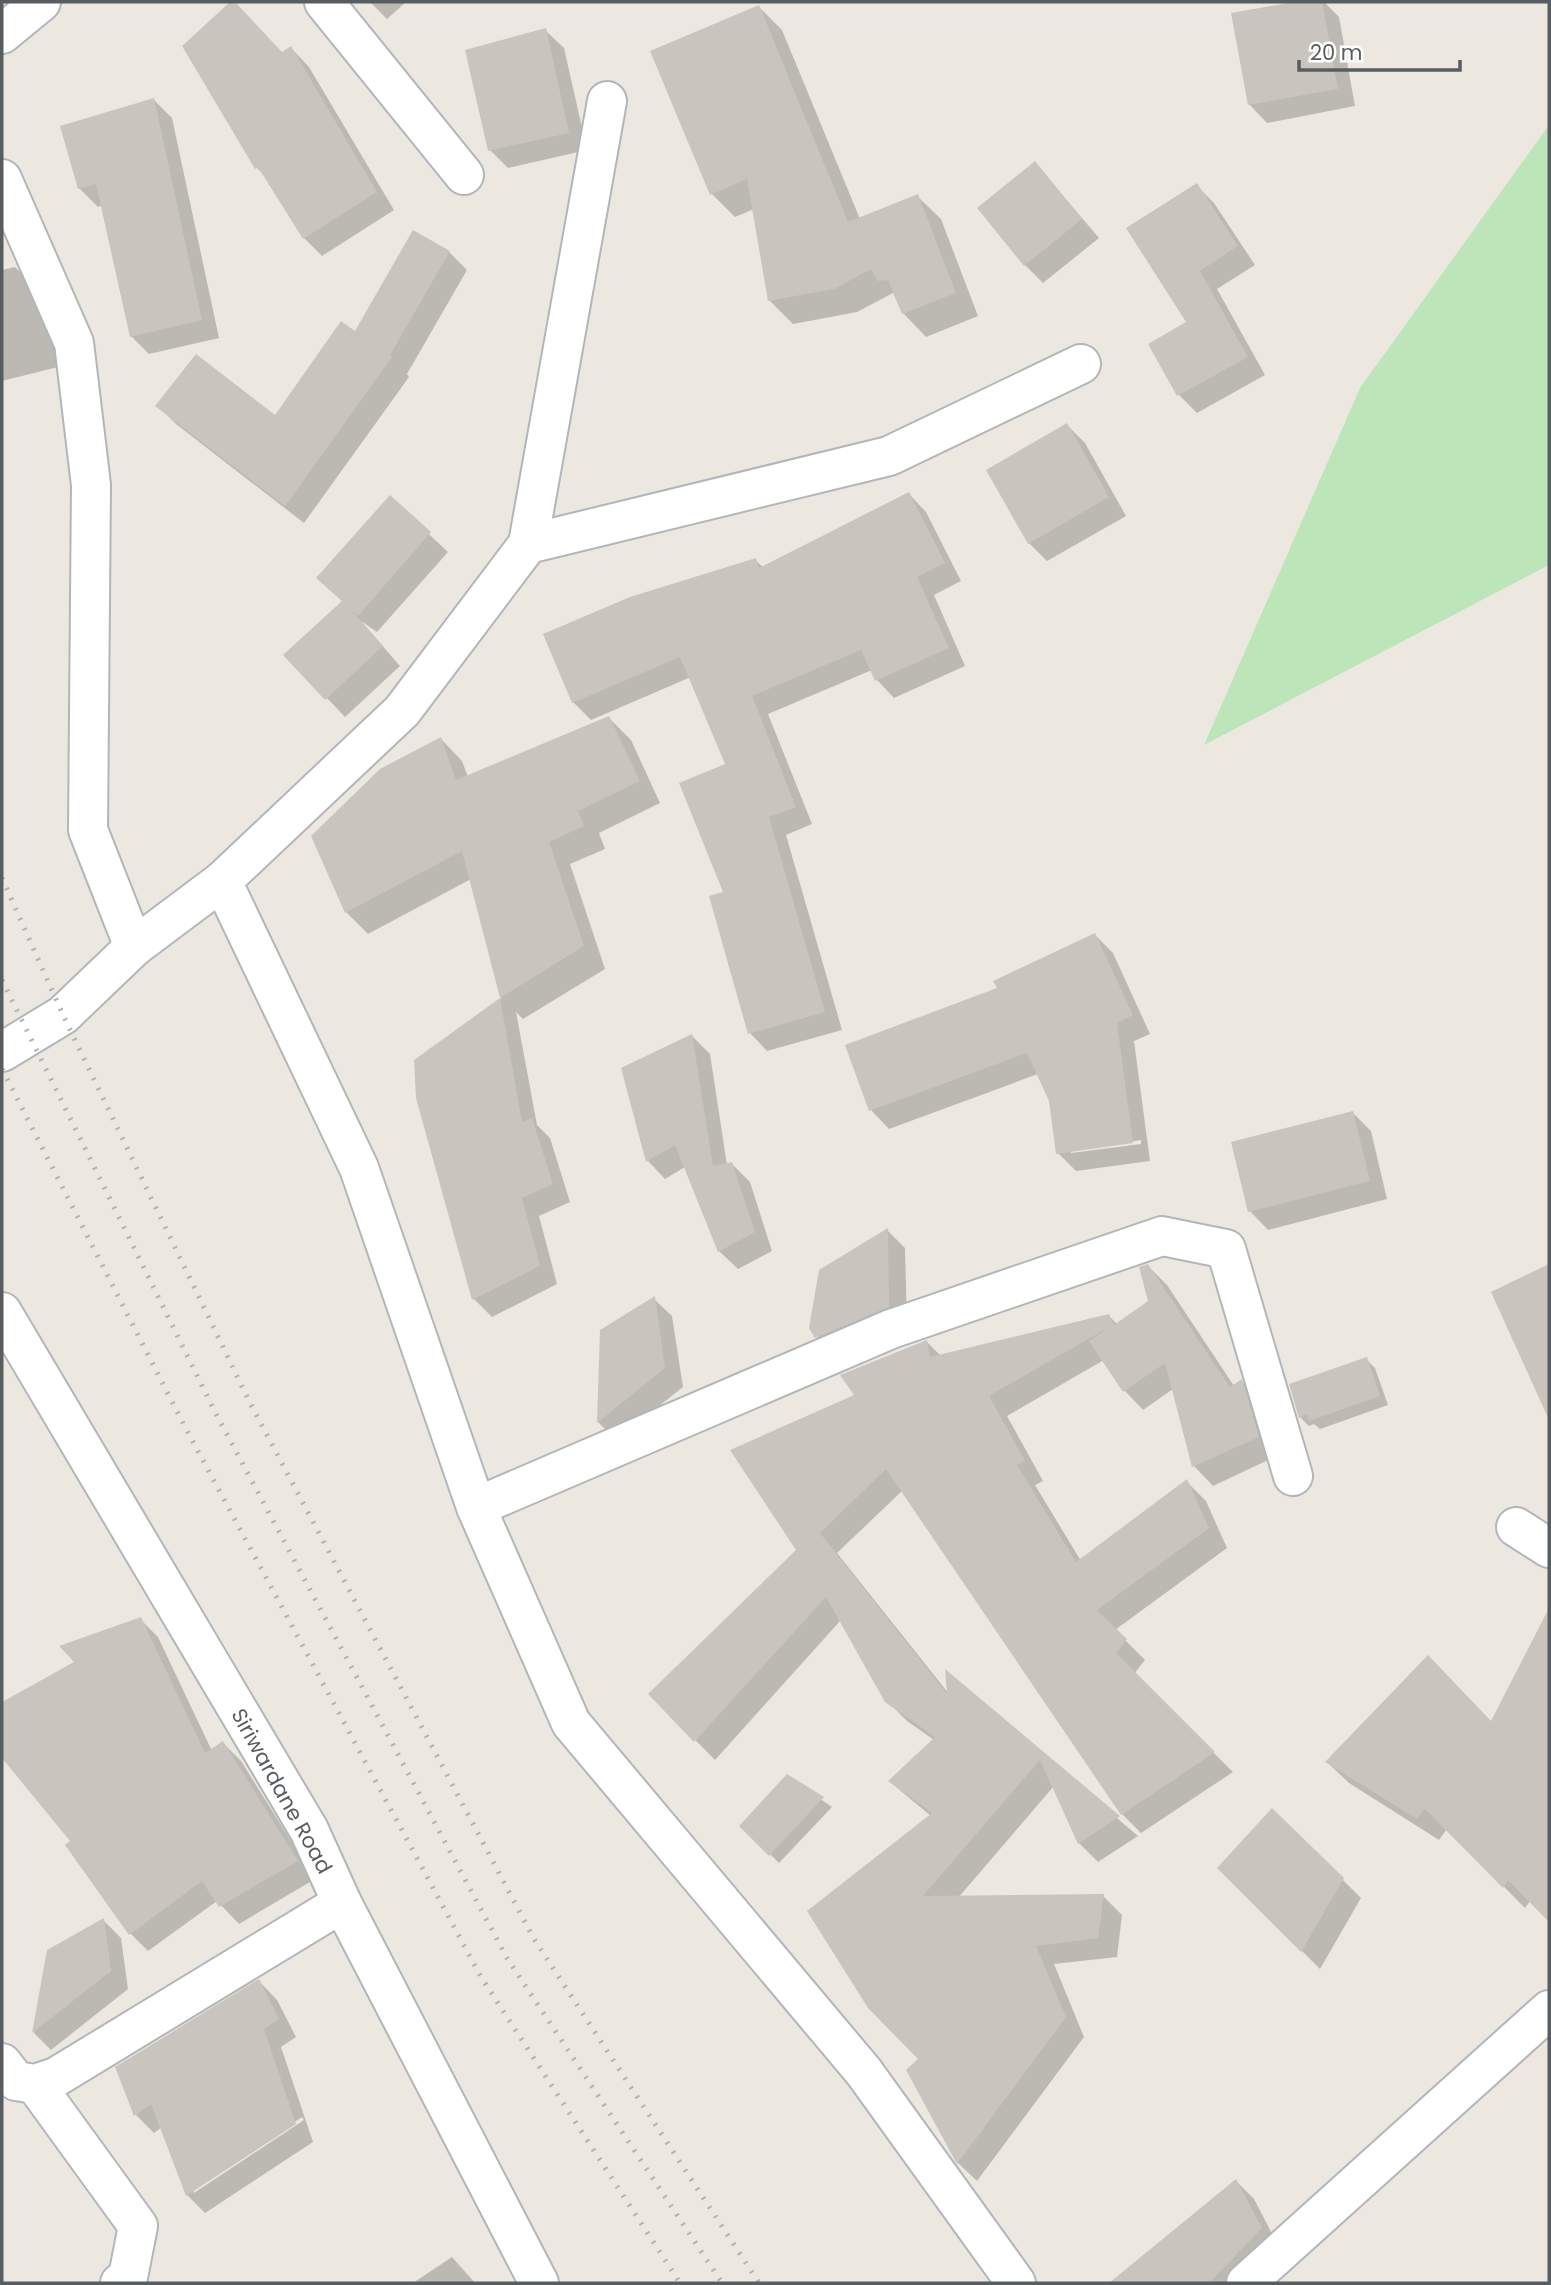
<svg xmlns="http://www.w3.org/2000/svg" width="1551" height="2285" font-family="Poppins,sans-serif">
	<rect width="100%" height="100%" fill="#ece8df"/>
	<path fill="#bce6b9" d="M1549,125V565L1204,745L1360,388Z"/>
	<g fill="#0003" fill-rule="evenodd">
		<path d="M233,2L282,54L291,48L309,67L394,210L322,256L304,238L268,179L257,168L185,46Z"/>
		<path d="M370,2H406L387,19Z"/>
		<path d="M1303,2H1324L1339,17L1355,106L1267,123L1249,104L1233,15Z"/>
		<path d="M759,7L782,30L860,219L917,196L941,219L978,316L926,337L903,313L893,293L857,312L793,324L769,300L754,209L735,217L712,194Z"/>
		<path d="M545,30L564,48L587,150L508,168L490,150Z"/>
		<path d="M154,100L172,118L219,338L149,354L131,336L103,205L98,207L79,188Z"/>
		<path d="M1035,163L1099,238L1043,283L1025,265Z"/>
		<path d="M1196,185L1214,203L1255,265L1217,289L1265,375L1197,413L1179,395L1150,344L1189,323Z"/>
		<path d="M449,252L467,270L407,374L409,377L304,523L176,424L158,406L276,418L355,333Z"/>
		<path d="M15,267L34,285L62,366L2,381V270Z"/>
		<path d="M1067,425L1085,443L1126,516L1047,561L1029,543Z"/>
		<path d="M909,494L926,512L961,581L934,595L965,666L894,698L877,680L872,670L768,714L812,824L786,835L842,1030L767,1051L750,1033L725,893L728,765L691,677L591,720L573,702L755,560L764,568Z"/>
		<path d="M390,498L448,552L377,632L361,621L400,666L345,717L286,655L343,602L318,578Z"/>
		<path d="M609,718L631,740L660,803L599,833L605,849L570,864L605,969L523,1019L516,1012L537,1125L550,1138L570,1202L539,1216L557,1284L492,1317L474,1299L416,1060L501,999L471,879L368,934L346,912L441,739L462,761L468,777Z"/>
		<path d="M1095,935L1113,953L1150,1034L1134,1041L1150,1161L1076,1171L1058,1153L1051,1100L1038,1074L889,1129L871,1110L847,1046L999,989ZM1141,1140V1144L1071,1153V1150Z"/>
		<path d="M692,1036L710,1054L727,1165L732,1164L750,1182L772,1251L738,1269L719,1251L685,1167L665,1179L648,1161Z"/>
		<path d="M1353,1113L1371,1131L1387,1199L1268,1230L1250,1211Z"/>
		<path d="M888,1231L905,1248L907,1325L835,1355L817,1337Z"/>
		<path d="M1148,1266L1167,1285L1234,1386L1241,1381L1260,1400L1277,1456L1213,1486L1194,1466L1173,1389L1143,1410L1124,1390L1104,1360L1007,1416L1043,1481L1035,1485L1081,1561L1187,1482L1206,1501L1227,1548L1115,1630L1145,1660L1134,1674L1233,1772L1141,1833L1122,1814L903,1490L837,1553L949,1694L947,1673L1138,1836L1098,1862L1079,1843L1054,1786L958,1898L1103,1896L1122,1915L1117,1957L1054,1964L1084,2037L977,2181L958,2163L908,2070L920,2059L870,2007L931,1816L890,1782L934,1740L907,1721L887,1701L841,1620L715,1760L650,1694L798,1550L857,1396L927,1342L941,1356L1109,1316L1117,1324L1150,1302Z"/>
		<path d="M1549,1266V1376L1546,1378L1493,1293Z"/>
		<path d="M654,1299L672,1316L683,1387L616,1440L598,1422L601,1331Z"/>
		<path d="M1366,1359L1375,1368L1388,1405L1320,1429L1314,1424L1309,1426L1300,1417L1291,1385Z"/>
		<path d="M140,1619L158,1637L212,1751L223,1743L241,1761L315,1879L239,1924L217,1901L148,1951L130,1933L73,1841L2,1755V1704L77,1663Z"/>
		<path d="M1540,1629L1549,1634V1920L1530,1901L1525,1908L1447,1829L1439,1840L1349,1783L1327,1762L1492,1723Z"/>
		<path d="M788,1777L832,1807L779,1863L742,1826Z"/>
		<path d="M1272,1810L1361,1898L1320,1969L1219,1868Z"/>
		<path d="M103,1920L121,1938L128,1989L51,2050L34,2033L49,1952Z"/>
		<path d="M259,1981L277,2000L296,2037L281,2047L313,2142L205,2213L187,2195L162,2127L154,2133L136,2115ZM302,2117L304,2120L194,2193V2189Z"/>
		<path d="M1236,2181L1254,2199L1279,2247L1244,2283H1119L1116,2280Z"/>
		<path d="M452,2257L475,2283H413Z"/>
	</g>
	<g fill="#c9c5be">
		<path d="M230,2H235L282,52L291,46L377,192L303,239L258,167L255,169L182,46Z"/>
		<path d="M1294,2H1322L1338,89L1248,105L1231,13Z"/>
		<path d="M759,5L848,222L918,194L956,293L902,314L888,280L878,281L871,269L834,289L768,301L747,179L710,195L650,51Z"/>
		<path d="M546,28L569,133L488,151L465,50Z"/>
		<path d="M154,98L202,320L130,337L96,184L78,189L60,126Z"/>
		<path d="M1035,161L1082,219L1024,266L977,208Z"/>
		<path d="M1197,183L1238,246L1200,271L1248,357L1177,396L1148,344L1186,322L1126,228Z"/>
		<path d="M413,230L450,251L390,355L392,357L285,506L155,406L196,354L275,415L341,321L355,331Z"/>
		<path d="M1067,423L1109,497L1028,544L986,470Z"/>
		<path d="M909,492L945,563L917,577L949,648L875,681L861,650L752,696L796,807L769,817L825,1012L748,1034L709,896L723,892L679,783L725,764L680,657L572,703L543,634L630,597L756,558L759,568Z"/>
		<path d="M390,495L431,532L358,616L348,607L383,646L325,700L283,655L342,601L316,578Z"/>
		<path d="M609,716L640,781L578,811L584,826L549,842L584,946L500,998L462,851L345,913L311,836L380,769L441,737L456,780Z"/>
		<path d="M1095,933L1133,1015L1117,1023L1133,1143L1056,1154L1049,1101L1027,1053L869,1111L845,1045L997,988L993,981Z"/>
		<path d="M500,998L522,1122L532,1118L553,1184L522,1198L540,1266L472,1300L416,1098L414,1060Z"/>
		<path d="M692,1034L713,1166L732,1162L755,1232L718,1252L675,1145L646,1162L621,1068Z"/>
		<path d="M1353,1111L1370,1181L1248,1212L1231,1142Z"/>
		<path d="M888,1228L889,1307L815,1338L809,1328L819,1270Z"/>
		<path d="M1148,1264L1230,1387L1242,1379L1259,1437L1192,1467L1165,1363L1123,1392L1089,1341L1111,1326L989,1396L1025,1461L1017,1465L1076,1562L1187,1479L1209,1528L1097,1610L1127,1639L1116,1653L1215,1752L1121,1815L886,1469L820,1533L947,1694L945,1669L1120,1816L1078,1844L1040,1760L923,1896L1104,1894L1098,1938L1036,1946L1066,2017L957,2164L906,2070L918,2059L868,2008L807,1911L932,1813L888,1781L935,1737L885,1702L826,1597L694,1742L648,1694L796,1550L730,1450L854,1395L840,1375L927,1340L930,1357L1109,1314L1114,1325L1148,1301L1139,1267Z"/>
		<path d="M1549,1264V1420L1491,1292Z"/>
		<path d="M655,1296L665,1368L597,1423L600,1330Z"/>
		<path d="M1367,1357L1380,1396L1309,1421L1307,1414L1299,1418L1289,1384Z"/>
		<path d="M1549,1608V1922L1508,1880L1503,1888L1425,1809L1417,1819L1325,1762L1428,1655L1491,1721Z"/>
		<path d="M141,1617L205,1753L223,1741L298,1861L219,1907L202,1881L129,1935L65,1845L70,1841L2,1758V1702L74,1662L59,1646Z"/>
		<path d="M787,1774L824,1797L769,1856L739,1826Z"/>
		<path d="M1272,1808L1344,1878L1301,1952L1217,1868Z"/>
		<path d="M104,1918L111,1971L32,2033L47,1950Z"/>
		<path d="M259,1979L279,2019L264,2029L296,2124L186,2196L151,2104L134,2116L115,2067Z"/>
		<path d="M1236,2179L1262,2228L1209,2283H1109Z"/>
	</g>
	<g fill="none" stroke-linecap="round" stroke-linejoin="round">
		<defs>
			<g id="minor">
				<path d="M324,2L464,175"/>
				<path d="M2,34L41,2"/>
				<path d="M2,179L74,343L91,485L88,830L134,947"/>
				<path d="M528,544L607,101"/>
				<path d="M222,881L359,1168L476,1507L571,1723L864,2072L1016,2283"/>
				<path d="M2,1052L63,1015L134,947L222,881L402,711L528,544L889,456L1081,364"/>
				<path d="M2,1312L309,1830L342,1903L539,2283"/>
				<path d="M476,1507L891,1329L1162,1236L1226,1249L1293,1476"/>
				<path d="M1516,1527L1549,1548"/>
				<path d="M2,2063L16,2081L35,2084L56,2077L342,1903"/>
				<path d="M35,2084L138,2226L128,2277L120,2283"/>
				<path d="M1246,2283L1549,2010"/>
			</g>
		</defs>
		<use href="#minor" stroke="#b2b6bb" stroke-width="42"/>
		<use href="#minor" stroke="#fff" stroke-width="38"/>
		<g stroke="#b1b2b2" stroke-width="5" stroke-dasharray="2 9" stroke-linecap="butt">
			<path d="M2,878L63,1015L249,1401L534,1939L759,2283"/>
			<path d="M2,980L215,1412L507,1958L722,2283"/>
			<path d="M2,1069L185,1427L481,1977L680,2283"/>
		</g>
	</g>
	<g text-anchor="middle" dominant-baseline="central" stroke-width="7" stroke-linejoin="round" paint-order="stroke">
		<g font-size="21" fill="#585d61" stroke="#fff">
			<text transform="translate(282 1791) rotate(61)">Siriwardane Road</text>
		</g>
	</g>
	<rect width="1551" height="2285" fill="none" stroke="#585d61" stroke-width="7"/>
	<path d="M1299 60v10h161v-10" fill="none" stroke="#585d61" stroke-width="3.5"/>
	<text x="1310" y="60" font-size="21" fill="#585d61" stroke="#ffffff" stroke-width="5" paint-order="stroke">20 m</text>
</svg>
